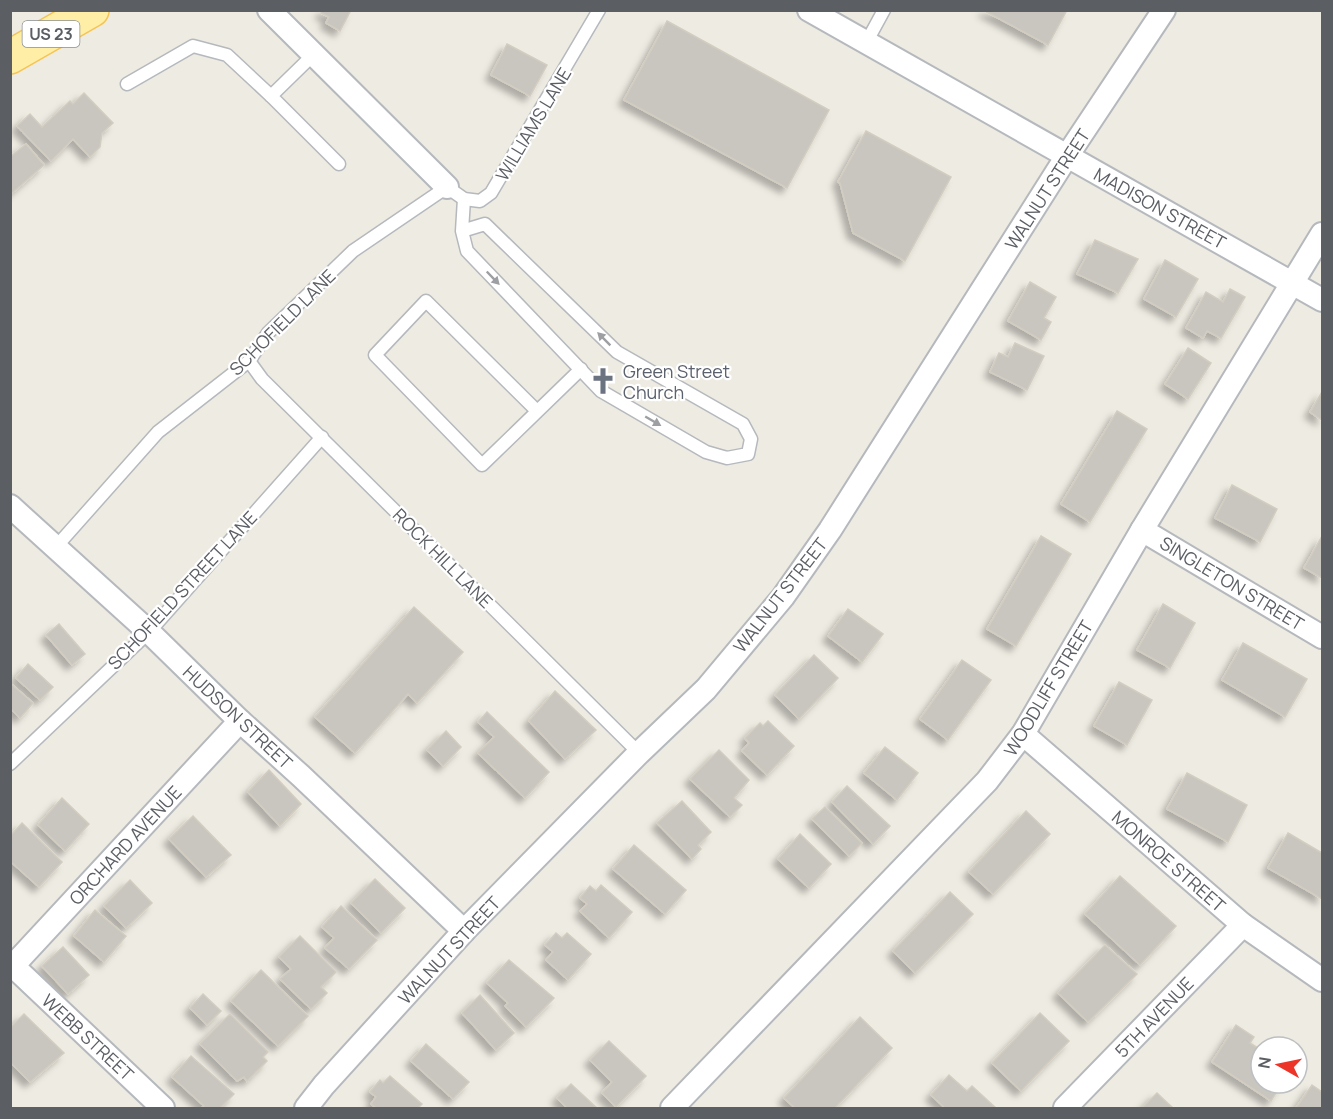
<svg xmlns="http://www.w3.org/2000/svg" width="1333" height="1119" font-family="Manrope,sans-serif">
	<defs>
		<filter id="shadow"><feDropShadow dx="-5.5" dy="5.5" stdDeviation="3" flood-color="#0004"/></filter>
	</defs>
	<rect width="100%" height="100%" fill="#eeebe2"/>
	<g fill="#c9c6c0" stroke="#d3cdc1" stroke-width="1.5" filter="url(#shadow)">
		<path d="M322,10H351L340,31L326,23L329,17L321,13Z"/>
		<path d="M983,10H1067L1048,45Z"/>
		<path d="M667,21L829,110L787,188L624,100Z"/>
		<path d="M507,44L547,65L530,96L491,75Z"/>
		<path d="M84,93L113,123L102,133L100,147L90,157L73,139L51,161L17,126L30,114L42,127L70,101L73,104Z"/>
		<path d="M866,131L951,177L905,261L853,233L840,183L838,182Z"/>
		<path d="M26,144L44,165L11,194L10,157Z"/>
		<path d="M1095,240L1138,259L1118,293L1077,274Z"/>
		<path d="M1165,260L1198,279L1176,317L1144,299Z"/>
		<path d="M1030,282L1056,297L1044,318L1051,322L1041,340L1008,321Z"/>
		<path d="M1230,289L1245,297L1221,338L1207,331L1203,338L1186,328L1206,292L1223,302Z"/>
		<path d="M1015,343L1044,356L1027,390L990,372L999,353L1008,357Z"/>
		<path d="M1188,348L1211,363L1188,399L1165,384Z"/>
		<path d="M1322,392V420L1310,412Z"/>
		<path d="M1117,411L1147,429L1090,522L1061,504Z"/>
		<path d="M1232,485L1277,509L1260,542L1215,518Z"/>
		<path d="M1041,536L1071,554L1016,646L987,629Z"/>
		<path d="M1322,536V578L1304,568Z"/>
		<path d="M1163,604L1195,623L1170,668L1137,650Z"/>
		<path d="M414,607L463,652L417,703L408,694L355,753L315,717Z"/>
		<path d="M848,609L883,634L862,662L828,636Z"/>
		<path d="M59,624L85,654L72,665L46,635Z"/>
		<path d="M1243,643L1307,679L1285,717L1222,680Z"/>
		<path d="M814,655L838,678L799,719L775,695Z"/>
		<path d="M962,660L991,680L948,740L920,719Z"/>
		<path d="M28,664L53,687L40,700L16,678Z"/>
		<path d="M1119,682L1152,700L1127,745L1094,726Z"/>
		<path d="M10,683L33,703L20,718L10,708Z"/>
		<path d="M555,691L596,730L565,759L529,721Z"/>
		<path d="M487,712L549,772L525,798L478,753L494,737L478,722Z"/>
		<path d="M768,721L794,746L767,775L742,751L749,743L745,738L760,723L763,726Z"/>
		<path d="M446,731L461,747L443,766L427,750Z"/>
		<path d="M885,747L918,773L897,800L864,773Z"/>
		<path d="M719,750L749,780L734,798L742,805L730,817L690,779Z"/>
		<path d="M269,770L301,804L280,826L248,792Z"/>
		<path d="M1187,773L1247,805L1228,842L1167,809Z"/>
		<path d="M847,786L890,826L873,844L832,802Z"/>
		<path d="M62,798L89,824L65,851L38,825Z"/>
		<path d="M682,801L711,832L698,845L701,849L692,859L657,823Z"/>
		<path d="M825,807L862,843L849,856L812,819Z"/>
		<path d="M1026,811L1050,834L993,894L969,872Z"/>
		<path d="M193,816L231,855L206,877L169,839Z"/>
		<path d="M22,823L62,862L39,887L10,861V836Z"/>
		<path d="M1288,833L1322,853V899L1268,868Z"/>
		<path d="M800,834L831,864L809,888L778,859Z"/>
		<path d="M634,845L686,890L665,914L613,869Z"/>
		<path d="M1120,876L1176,926L1140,965L1085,914Z"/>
		<path d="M375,879L405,908L381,933L351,903Z"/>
		<path d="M130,880L152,903L126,928L104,906Z"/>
		<path d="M601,885L632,912L609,938L580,911L587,904L580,898L590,886L596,891Z"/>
		<path d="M950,892L973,914L915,973L893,951Z"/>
		<path d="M341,906L377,940L349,969L325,948L334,938L322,927Z"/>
		<path d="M95,910L126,936L104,962L74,936Z"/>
		<path d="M556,933L562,938L567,933L591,954L568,980L546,960L553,952L545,945Z"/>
		<path d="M300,936L336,972L321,987L327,993L311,1009L280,979L291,969L279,957Z"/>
		<path d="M1105,945L1137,974L1088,1022L1058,993Z"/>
		<path d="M63,947L89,975L68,994L42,966Z"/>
		<path d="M509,960L554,998L526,1027L505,1006L508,1003L487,983Z"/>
		<path d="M261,970L308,1016L278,1046L231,1001Z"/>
		<path d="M203,994L221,1011L207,1025L190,1008Z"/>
		<path d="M480,995L514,1033L496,1050L462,1013Z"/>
		<path d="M1040,1013L1069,1041L1021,1091L992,1063Z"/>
		<path d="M24,1014L64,1053L30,1082L10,1062V1028Z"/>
		<path d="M230,1014L268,1052L263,1057L267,1061L247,1081L244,1077L237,1081L200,1044Z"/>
		<path d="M860,1017L892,1048L835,1108H795L784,1098Z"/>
		<path d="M1236,1025L1254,1037L1250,1043L1261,1050V1083H1282L1271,1101L1212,1062Z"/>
		<path d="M609,1041L646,1076L616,1107L602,1093L612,1082L590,1060Z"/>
		<path d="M426,1044L469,1082L453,1099L411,1061Z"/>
		<path d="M191,1056L234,1094L220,1108H201L204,1106L172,1077Z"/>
		<path d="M949,1075L967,1091L972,1086L996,1108H945L931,1095Z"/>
		<path d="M390,1076L422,1104L418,1108H376L371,1104L376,1097L370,1092L380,1080L383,1083Z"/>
		<path d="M571,1084L597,1108H567L557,1098Z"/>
		<path d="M1312,1085L1322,1092V1108H1296Z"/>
		<path d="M1157,1093L1173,1108H1142Z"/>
	</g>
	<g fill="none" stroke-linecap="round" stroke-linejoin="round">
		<defs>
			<g id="service">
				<path d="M866,43L884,10"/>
				<path d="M313,55L271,96L339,164"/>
				<path d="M127,84L193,46L227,55L271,96"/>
				<path d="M462,231L485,224L617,352L743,424L751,439L748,454L727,458L706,452L601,391L467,251L462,231L464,199"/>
				<path d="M249,361L262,379L639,753"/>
				<path d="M537,411L426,301L375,355L482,465L581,369"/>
				<path d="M55,548L158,432L249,361L268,333L353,251L447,187L464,199L480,201L491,193L599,10"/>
				<path d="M10,764L149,632L322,437"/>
			</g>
			<g id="minor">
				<path d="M269,10L447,187"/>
				<path d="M809,10L1322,300"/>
				<path d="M10,506L149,632L240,721L301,776L464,931"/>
				<path d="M1142,530L1322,637"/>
				<path d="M1023,734L1243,925L1322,980"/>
				<path d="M13,966L163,1108"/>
				<path d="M10,969L240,721"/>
				<path d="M306,1108L324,1085L464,931L639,753L706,689L783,597L830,530L1067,156L1164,10"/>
				<path d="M672,1108L987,781L1023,734L1142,530L1322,234"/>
				<path d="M1065,1108L1243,925"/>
			</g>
			<path id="primary" d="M10,57L92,10"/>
		</defs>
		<use href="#service" stroke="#b5b9bd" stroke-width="15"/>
		<use href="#minor" stroke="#b5b9bd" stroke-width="26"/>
		<use href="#primary" stroke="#f5c455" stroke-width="36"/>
		<use href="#service" stroke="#fff" stroke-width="12"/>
		<use href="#minor" stroke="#fff" stroke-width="22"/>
		<use href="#primary" stroke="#ffefa6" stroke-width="33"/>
	</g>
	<defs><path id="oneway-solid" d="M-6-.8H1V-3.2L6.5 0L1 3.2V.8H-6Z" transform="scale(1.5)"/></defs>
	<g fill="#9d9fa2">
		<use href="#oneway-solid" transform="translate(493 278) rotate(46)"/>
		<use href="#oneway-solid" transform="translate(604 339) rotate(-135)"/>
		<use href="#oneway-solid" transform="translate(653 421) rotate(30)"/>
	</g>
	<defs>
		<symbol id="church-bare" viewBox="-9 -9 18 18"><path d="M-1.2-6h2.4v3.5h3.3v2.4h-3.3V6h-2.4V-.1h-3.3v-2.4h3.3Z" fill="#6b7280" stroke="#fff" stroke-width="2.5" paint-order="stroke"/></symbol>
	</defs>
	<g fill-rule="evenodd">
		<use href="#church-bare" x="584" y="362" width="38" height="38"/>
	</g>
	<g text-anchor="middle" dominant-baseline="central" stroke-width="4.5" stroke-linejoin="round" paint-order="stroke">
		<rect fill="#fff" stroke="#8c8f92" stroke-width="1.5" x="22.5" y="21" width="57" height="26" rx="4.5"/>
		<g font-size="16" font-weight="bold" fill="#5b5f64">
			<text x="51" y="34">US 23</text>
		</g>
		<g font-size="18" fill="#5b5f64" stroke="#fff">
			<text transform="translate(533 124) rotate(-59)">WILLIAMS LANE</text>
			<text transform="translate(1047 189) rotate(-57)">WALNUT STREET</text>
			<text transform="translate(1160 208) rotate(29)">MADISON STREET</text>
			<text transform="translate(282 322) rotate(-45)">SCHOFIELD LANE</text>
			<text transform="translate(443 558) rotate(45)">ROCK HILL LANE</text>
			<text transform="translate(1232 583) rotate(31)">SINGLETON STREET</text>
			<text transform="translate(182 590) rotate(-47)">SCHOFIELD STREET LANE</text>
			<text transform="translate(780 595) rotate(-52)">WALNUT STREET</text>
			<text transform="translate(1048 688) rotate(-59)">WOODLIFF STREET</text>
			<text transform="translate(238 717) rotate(43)">HUDSON STREET</text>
			<text transform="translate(125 845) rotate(-47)">ORCHARD AVENUE</text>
			<text transform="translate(1169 861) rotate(41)">MONROE STREET</text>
			<text transform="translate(449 950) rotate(-47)">WALNUT STREET</text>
			<text transform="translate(1154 1017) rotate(-46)">5TH AVENUE</text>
			<text transform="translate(88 1037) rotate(43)">WEBB STREET</text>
		</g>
		<g font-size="18" fill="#5b616d" stroke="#fff" text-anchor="start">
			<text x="623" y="371">Green Street<tspan x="623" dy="21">Church</tspan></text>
		</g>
	</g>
	<rect width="1333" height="1119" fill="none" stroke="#5b5f64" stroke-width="24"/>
	<g transform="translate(1279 1065) rotate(279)"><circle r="28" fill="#ffffff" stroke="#bdbfc1" stroke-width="1.5"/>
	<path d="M0-4.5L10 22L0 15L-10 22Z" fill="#ed3429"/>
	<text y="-9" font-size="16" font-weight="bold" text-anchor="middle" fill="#5b5f64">N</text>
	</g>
</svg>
